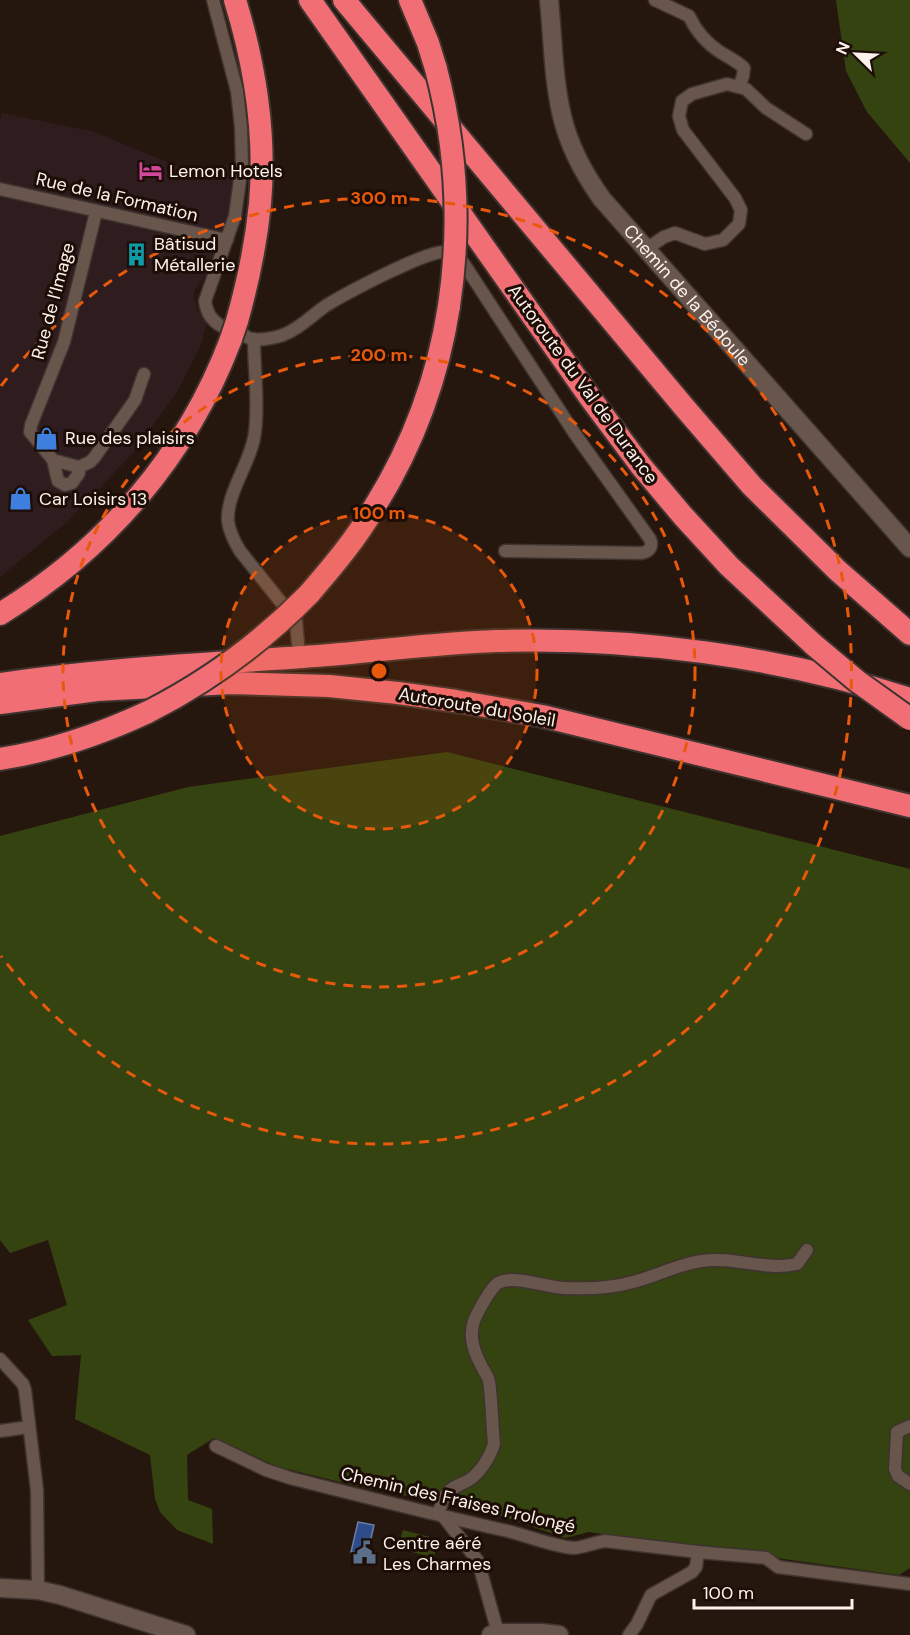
<svg xmlns="http://www.w3.org/2000/svg" width="910" height="1635" font-family="'DM Sans',sans-serif">
	<rect width="100%" height="100%" fill="#26170e"/>
	<path fill="#2e1c1f" d="M2,113L95,132L176,166L233,165V192L229,219L205,277L197,286L194,292V299L197,309L207,322L201,345L177,392L134,452L67,522L0,577V122Z"/>
	<g fill="#354310">
		<path d="M836,0H910V163L867,112L846,71Z"/>
		<path d="M447,752L910,869V1568L899,1575L589,1532L565,1538L487,1511L365,1488L278,1467L214,1438L187,1455L188,1500L212,1509L213,1544L177,1530L160,1512L155,1499L150,1455L75,1419L81,1355L52,1356L28,1320L67,1305L48,1240L10,1253L0,1240V836L188,787Z"/>
		<path d="M403,1530L438,1539L434,1558L397,1548Z"/>
	</g>
	<path fill="#2d4c89" stroke="#6c7ea7" stroke-width="1.5" d="M358,1522L374,1525L367,1556L351,1552Z"/>
	<g fill="none" stroke-linecap="round" stroke-linejoin="round">
		<path stroke="#46382f" stroke-width="12" stroke-dasharray="12 6" stroke-linecap="butt" d="M298,654L300,697"/>
		<defs>
			<g id="street">
				<path d="M213,0L237,91L241,127L242,165L235,216L205,301C207,314 212,321 223,327"/>
				<path d="M655,0L689,16C696,31 706,43 720,52C728,57 737,61 744,68L743,76L739,87"/>
				<path d="M0,189L227,240"/>
				<path d="M96,212L64,342L31,425L30,432L53,460L79,467L90,462L94,458L135,400L144,374"/>
				<path d="M646,249L664,237L675,233L705,244L723,240L739,224L741,210L735,198L683,130L679,116L682,101L692,94L727,84L746,89L766,108L806,134"/>
				<path d="M241,333C244,335 249,339 253,339C260,341 279,337 285,334C301,328 313,314 327,305C345,294 427,250 445,252C453,252 459,258 464,264L575,434L650,539C653,546 650,552 641,553L505,551"/>
				<path d="M254,339C254,370 259,402 255,432C252,461 226,493 228,521C229,531 234,541 240,551L296,621L298,644"/>
				<path d="M53,460L58,481L65,485L72,483L79,473V467"/>
				<path d="M0,1359L23,1384L25,1390L37,1490L38,1590"/>
				<path d="M910,1426L897,1432L895,1469L898,1476L910,1484"/>
				<path d="M0,1431L29,1427"/>
				<path d="M216,1446L266,1470L290,1478C361,1496 432,1514 503,1530C527,1535 550,1546 574,1548C580,1548 597,1542 605,1541L698,1552L766,1558L778,1567L910,1584"/>
				<path d="M438,1514C440,1509 442,1501 445,1496C450,1487 461,1485 469,1480C480,1473 490,1457 494,1444C492,1423 492,1402 489,1381C488,1376 485,1373 483,1369C475,1354 468,1338 474,1321C477,1313 491,1287 498,1283C515,1274 546,1288 565,1288C587,1289 612,1288 633,1282C657,1276 678,1264 702,1261C734,1256 764,1271 797,1264L807,1250"/>
				<path d="M443,1516L478,1561L498,1633"/>
				<path d="M629,1635L637,1624L651,1595L692,1572L696,1567L698,1552"/>
			</g>
			<g id="secondary">
				<path id="s1" d="M549,0C553,39 553,78 562,116C569,146 584,174 602,199L910,548"/>
				<path d="M0,1588L38,1590L60,1595L186,1635"/>
				<path d="M491,1635L498,1633H542L559,1635"/>
			</g>
			<g id="highway">
				<path d="M235,0C255,65 266,136 260,204C256,244 248,282 237,321"/>
				<path d="M310,0L591,399L641,466L683,516L729,566L814,645"/>
				<path d="M344,0L684,407L752,486L837,570L910,634"/>
				<path d="M410,0L428,43L436,69"/>
				<path d="M309,594C333,566 357,538 375,506C413,445 438,377 449,306"/>
				<path d="M0,614C106,549 187,456 231,339"/>
				<path d="M0,684C100,669 202,664 303,657C367,653 432,643 496,641C635,637 778,656 910,699"/>
				<path d="M0,703L97,690L232,683L329,686L398,693L456,701L542,716L910,806"/>
				<path d="M0,759C51,751 101,734 148,712"/>
			</g>
		</defs>
		<use href="#street" stroke="#3e332f" stroke-width="15"/>
		<use href="#secondary" stroke="#3e332f" stroke-width="21"/>
		<use href="#highway" stroke="#3e332f" stroke-width="26"/>
		<use href="#street" stroke="#68554b" stroke-width="12"/>
		<use href="#secondary" stroke="#68554b" stroke-width="18"/>
		<use href="#highway" stroke="#f16e75" stroke-width="22"/>
		<defs>
			<g id="highway-bridge">
				<path d="M436,69C457,148 461,226 449,306"/>
				<path d="M231,339L237,321"/>
				<path d="M814,645L857,681L910,719"/>
				<path d="M148,712C209,681 261,643 309,594"/>
			</g>
		</defs>
		<use href="#highway-bridge" stroke="#3e332f" stroke-width="26" stroke-linecap="butt"/>
		<use href="#highway-bridge" stroke="#f16e75" stroke-width="22"/>
	</g>
	<circle cx="379" cy="671" r="158" fill="#e8590c" fill-opacity=".12"/>
	<g fill="none" stroke="#e8590c" stroke-width="3" stroke-dasharray="10 8">
		<circle cx="379" cy="671" r="158"/>
		<circle cx="379" cy="671" r="316"/>
		<path d="M1 386A473 473 0 1 1 1 956"/>
	</g>
	<defs>
		<symbol id="hotel-bare" viewBox="-9 -9 18 18"><path d="M-6-4.5h1.5V1H6V5H4.5V3h-9V5H-6ZM-4 0a1.8 1.8 0 1 1 3.6 0ZM.5 0V-2.5h3Q6-2.5 6 0Z" fill="#d1479c" stroke="#1c0e06" stroke-width="2.5" paint-order="stroke"/></symbol>
		<symbol id="building-bare" viewBox="-9 -9 18 18"><path d="M-4-6H4V6H1V3H-1V6H-4ZM-2.5-4.3h1.7v1.8h-1.7ZM.8-4.3h1.7v1.8H.8ZM-2.5-1h1.7V.8h-1.7ZM.8-1h1.7V.8H.8Z" fill="#0f9aa8" stroke="#1c0e06" stroke-width="2.5" paint-order="stroke"/></symbol>
		<symbol id="shop-bare" viewBox="-9 -9 18 18"><path d="M-5-2.5h2.3a2.7 3.5 0 0 1 5.4 0H5L5.5 6h-11ZM-1.5-2.5h3a1.5 2.3 0 0 0-3 0Z" fill="#3f7fe0" stroke="#1c0e06" stroke-width="2.5" paint-order="stroke"/></symbol>
		<symbol id="civic-bare" viewBox="-9 -9 18 18"><path d="M-.6-6.5H3V-4.5H.6V-3L4-1V1h2V6H-6V1h2V-1L-.6-3ZM-1.2 2.5V6h2.4V2.5Z" fill="#5c6f8a" stroke="#1c0e06" stroke-width="2.5" paint-order="stroke"/></symbol>
	</defs>
	<g fill-rule="evenodd">
		<use href="#hotel-bare" x="134" y="154" width="33" height="33"/>
		<use href="#building-bare" x="120" y="238" width="33" height="33"/>
		<use href="#shop-bare" x="30" y="422" width="33" height="33"/>
		<use href="#shop-bare" x="4" y="482" width="33" height="33"/>
		<use href="#civic-bare" x="348" y="1536" width="33" height="33"/>
	</g>
	<g text-anchor="middle" dominant-baseline="central" stroke-width="6" stroke-linejoin="round" paint-order="stroke">
		<g font-size="18" fill="#fef2ec" stroke="#1c0e06" text-anchor="start">
			<text x="169" y="171">Lemon Hotels</text>
			<text x="154" y="244">Bâtisud<tspan x="154" dy="21">Métallerie</tspan></text>
			<text x="65" y="438">Rue des plaisirs</text>
			<text x="39" y="499">Car Loisirs 13</text>
			<text x="383" y="1543">Centre aéré<tspan x="383" dy="21">Les Charmes</tspan></text>
		</g>
		<g font-size="18" fill="#fef2ec" stroke="#1c0e06">
			<text transform="translate(117 197) rotate(13)">Rue de la Formation</text>
			<text stroke="none"><textPath href="#s1" startOffset="338">Chemin de la Bédoule</textPath></text>
			<text transform="translate(53 301) rotate(-75)">Rue de l’Image</text>
			<text transform="translate(583 384) rotate(54)">Autoroute du Val de Durance</text>
			<text transform="translate(477 707) rotate(10)">Autoroute du Soleil</text>
			<text transform="translate(458 1500) rotate(13)">Chemin des Fraises Prolongé</text>
		</g>
	</g>
	<circle cx="379" cy="671" r="9" fill="#e8590c" stroke="#1c0e06" stroke-width="3"/>
	<g font-size="18" text-anchor="middle" font-weight="bold" fill="#e8590c" stroke="#1c0e06" stroke-width="6" stroke-linejoin="round" paint-order="stroke">
		<text x="379" y="204">300 m</text>
		<text x="379" y="361">200 m</text>
		<text x="379" y="519">100 m</text>
	</g>
	<g transform="translate(856 54) rotate(294)" stroke="#1c0e06" stroke-width="4.5" paint-order="stroke">
	<path d="M0-4.5L10 22L0 15L-10 22Z" fill="#fef2ec"/>
	<text y="-9" font-size="16" font-weight="bold" text-anchor="middle" fill="#fef2ec">N</text>
	</g>
	<path d="M694 1599v9h158v-9" fill="none" stroke="#fef2ec" stroke-width="3"/>
	<text x="703" y="1599" font-size="18" fill="#fef2ec" stroke="#1c0e06" stroke-width="4.5" paint-order="stroke">100 m</text>
</svg>
